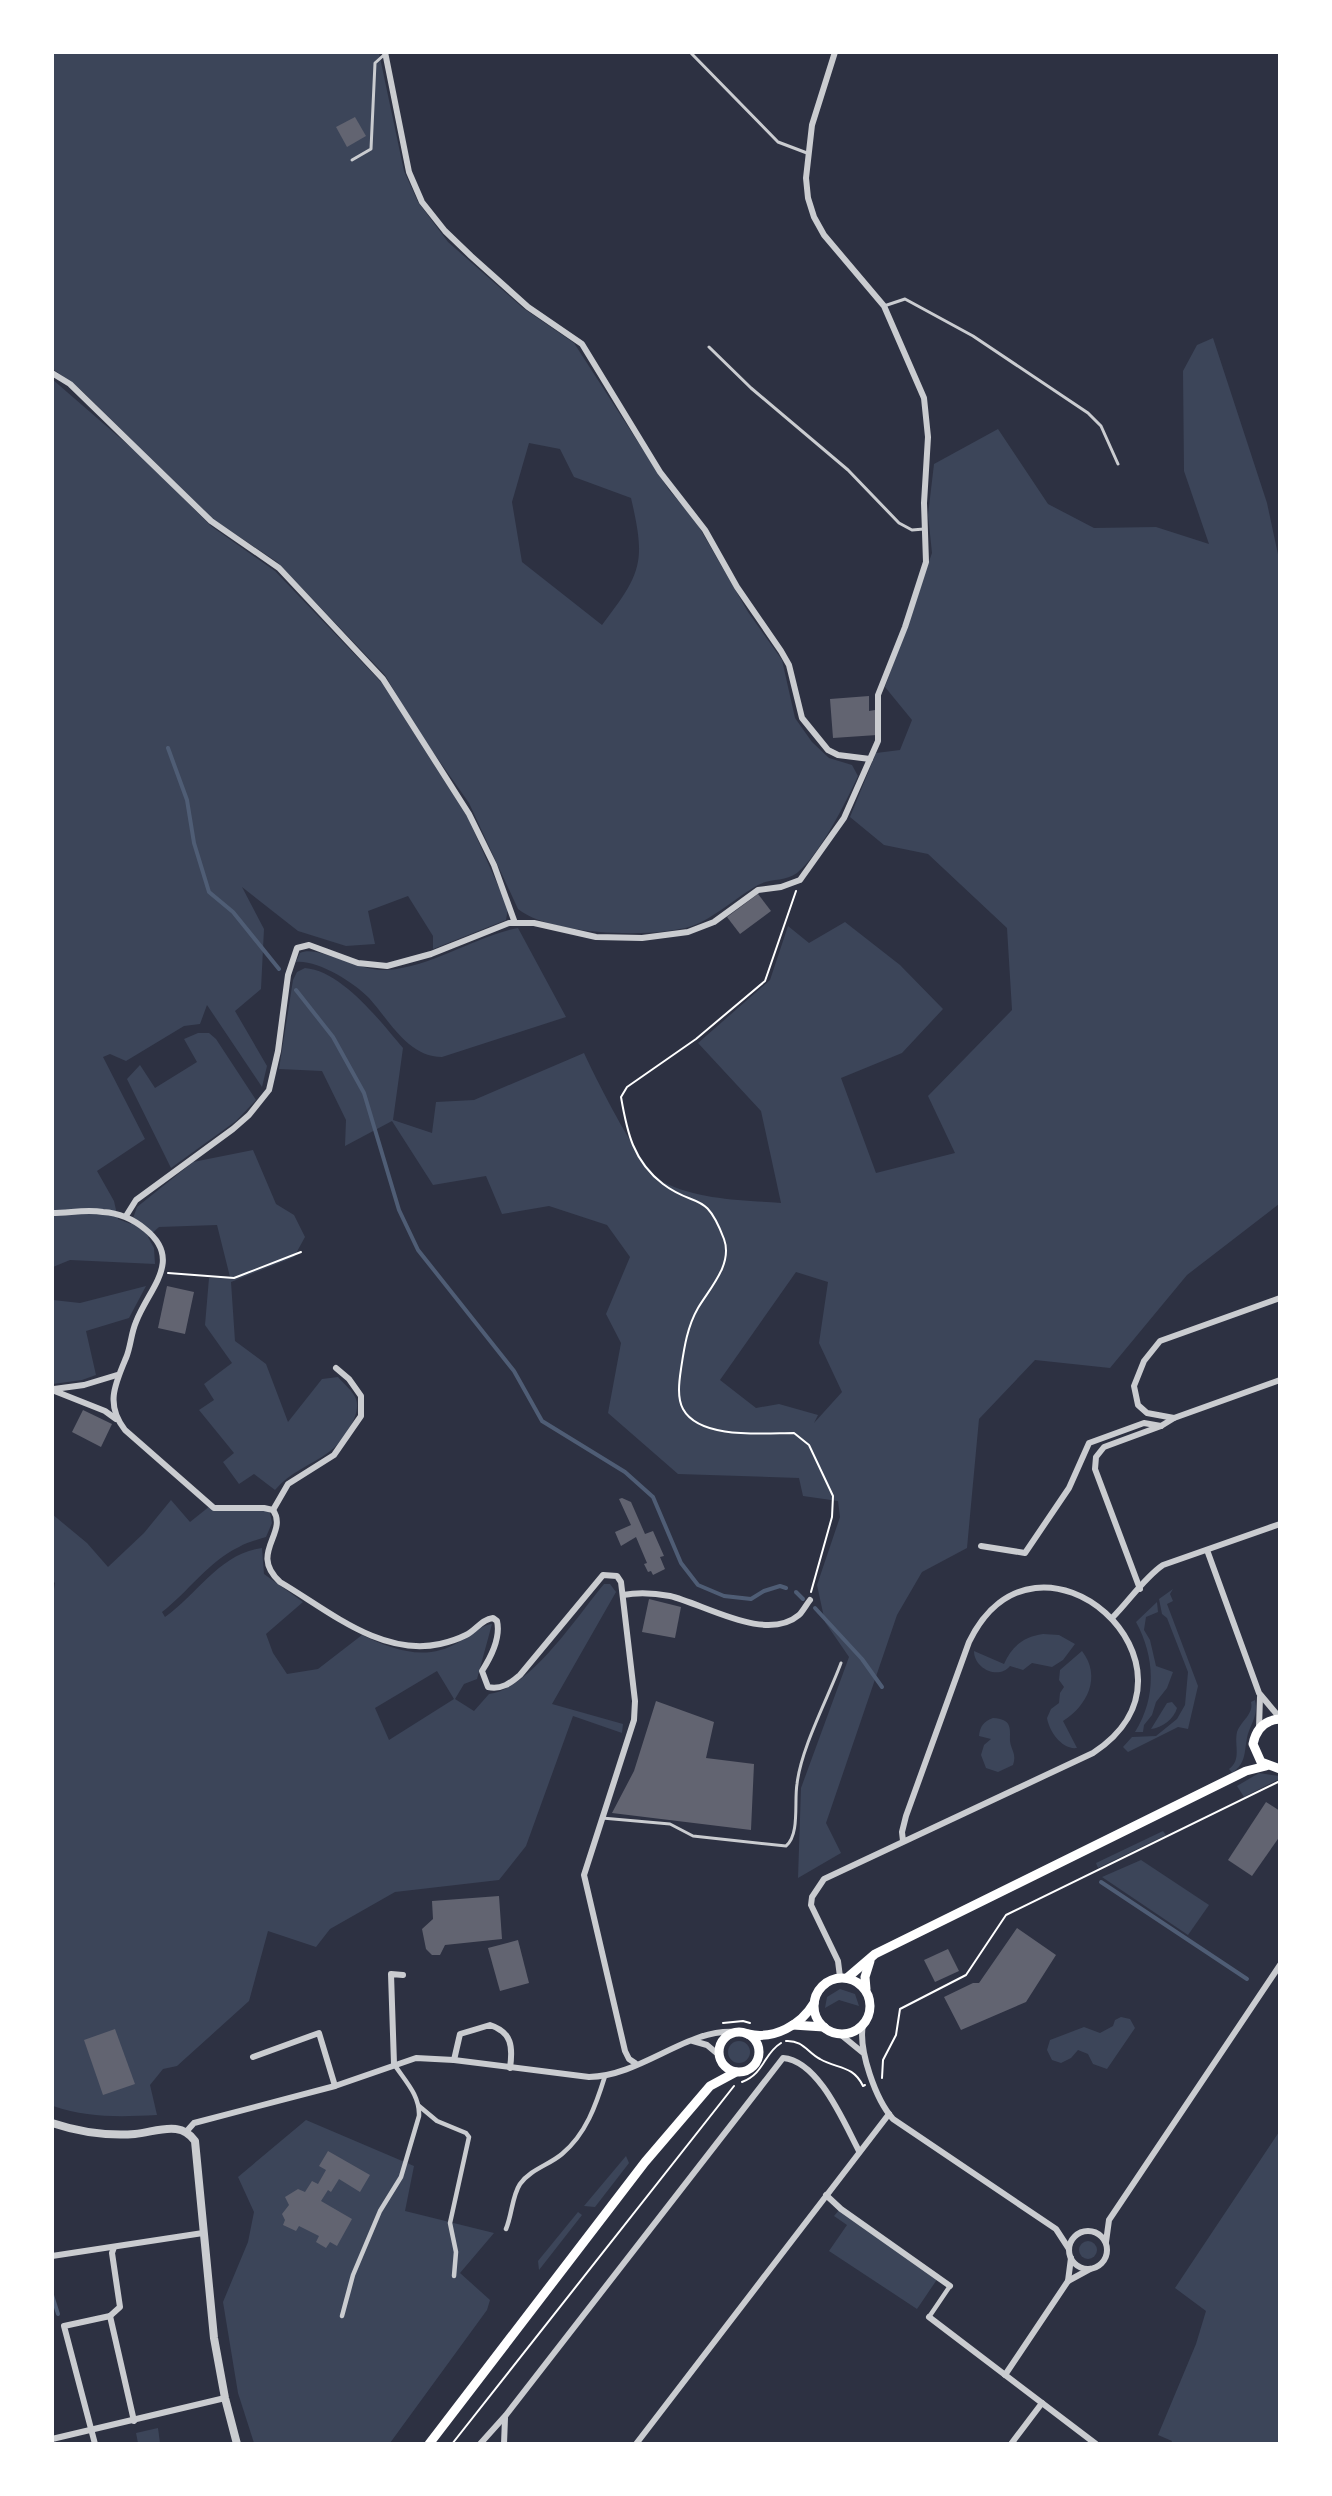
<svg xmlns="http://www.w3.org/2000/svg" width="1332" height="2496" font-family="'Asap Condensed',sans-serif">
	<rect width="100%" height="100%" fill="#2d3142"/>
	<g fill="#3c4559" fill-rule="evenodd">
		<path d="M52,53H379L404,171L418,202L448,242L523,308L574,343L669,490L695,520L748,612L782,660L795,718L812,742L829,758L852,765L858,776C845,804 820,854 797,873C785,882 770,878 758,885C738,896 713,919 692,926C653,939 550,935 518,909L469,803L416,728L385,675L277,562L213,519L80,389L53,369ZM529,443L560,449L574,477L631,498C646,562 642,573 602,625L522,562L512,502Z"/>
		<path d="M1213,338L1267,503L1279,559V1204L1187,1275L1110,1368L1035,1360L979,1419L967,1548L922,1572L897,1615L826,1823L841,1853L798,1878L801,1788L849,1657L825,1622L817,1585L840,1517L838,1501L803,1496L799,1478L678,1474L608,1413L621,1343L606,1314L630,1257L607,1225L549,1206L502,1214L486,1176L433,1185L392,1121L345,1146L346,1120L322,1071L279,1069L293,980L297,972L305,968C342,971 380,1021 403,1048L393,1120L432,1133L436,1102L474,1100L584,1053C595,1077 643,1173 663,1182C699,1200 741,1200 781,1203L761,1111L698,1043L770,980L788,926L809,943L845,922L900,965L943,1009L902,1053L841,1078L876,1173L955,1153L928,1096L1012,1010L1007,928L928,854L884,845L850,817L876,753L900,750L912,720L885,687L932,553L928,515L934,464L998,429L1048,504L1094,528L1156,527L1209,544L1184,471L1183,371L1197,345ZM796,1272L828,1282L819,1343L842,1392L814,1423L818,1415L779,1404L756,1408L720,1380Z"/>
		<path d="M52,379L142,457L211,526L275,571L382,683L468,818L508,908L506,920L433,949V936L408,896L368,911L375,944L346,946L298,931L242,887L264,929L261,989L235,1011L267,1066L262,1087L207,1005L200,1024L184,1026L126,1061L110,1054L103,1057L145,1139L97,1171L114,1201L118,1219L131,1224L137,1207L193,1162L253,1150L276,1204L294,1215L305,1237L294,1257L231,1282L235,1341L266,1364L288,1422L322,1379L338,1377C344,1384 353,1391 356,1399C362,1415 342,1443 329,1452C311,1465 290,1472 275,1490L254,1474L239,1484L223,1462L234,1453L199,1410L214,1400L204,1384L232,1363L205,1325L209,1278L230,1277L217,1225L159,1227L148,1237L154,1248L155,1264L70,1260L53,1267Z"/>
		<path d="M518,928L566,1017L442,1057C408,1057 389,1020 369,998C353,982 318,960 296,962L300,953C317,944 359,972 387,970C433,967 473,937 518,928Z"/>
		<path d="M198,1033H209L216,1039L256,1100L236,1121L171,1168L127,1079L140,1065L155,1088L197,1062L184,1039Z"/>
		<path d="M146,1286L129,1318L86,1331L96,1375L82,1380L53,1384V1300L80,1303Z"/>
		<path d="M171,1500L190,1522L210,1506L226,1511L265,1510L270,1513L272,1523L266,1537C257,1540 247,1542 239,1547C209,1561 188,1592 162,1612L165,1617C198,1594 219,1554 262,1548L264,1574L303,1602L266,1634L273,1653L287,1674L318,1669L362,1635C394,1650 426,1662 459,1642C469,1636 481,1625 492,1624L477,1679L464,1684L455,1699L474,1711L489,1694C530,1689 578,1615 604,1584H610L616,1592L552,1704L623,1724L622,1733L573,1716L526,1846L499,1880L395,1892L330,1929L316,1947L268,1931L249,2001L177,2066L163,2069L150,2085L157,2115C120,2117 88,2118 53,2106L52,1601L55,1583L52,1580V1514L87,1543L108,1567L144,1533ZM437,1671L454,1699L389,1740L375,1708Z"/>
		<path d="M1173,1589L1170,1594L1173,1601L1167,1604L1198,1686L1188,1729L1178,1727L1128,1752L1123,1747L1132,1737L1156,1736L1177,1719L1185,1705L1188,1672L1167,1618L1162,1614L1159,1599Z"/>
		<path d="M1157,1602L1158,1612L1146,1617L1144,1630L1150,1640L1156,1666L1173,1672L1167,1688L1156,1702L1152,1715L1144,1725L1143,1732H1135C1157,1697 1155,1657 1136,1622Z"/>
		<path d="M1043,1634L1059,1635L1075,1644L1063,1660L1052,1667L1032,1663L1023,1670L1010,1666C999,1680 974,1669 974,1651L1004,1664C1012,1646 1023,1637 1043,1634Z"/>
		<path d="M1082,1651C1102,1677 1087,1706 1063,1721L1077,1748C1062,1750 1049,1731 1047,1718L1051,1709L1059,1703L1060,1693L1064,1687L1059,1680L1060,1670Z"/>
		<path d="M1255,1700C1259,1716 1250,1724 1247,1738C1244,1754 1246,1763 1232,1773L1229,1769C1242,1760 1234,1745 1237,1732C1241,1721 1254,1714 1251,1702Z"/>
		<path d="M1172,1702L1177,1708C1174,1719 1162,1728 1151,1729L1167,1703Z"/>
		<path d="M993,1718C1012,1719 1010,1728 1010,1741C1011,1750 1017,1754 1013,1765L998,1772L986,1768L981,1755L984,1745L991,1739L979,1736C980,1726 984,1721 993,1718Z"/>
		<path d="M1259,1773L1279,1776V1779L1244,1797L1237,1786Z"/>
		<path d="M1163,1831L1166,1835L1098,1868L1096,1863Z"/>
		<path d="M1141,1860L1209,1905L1188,1935L1102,1877Z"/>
		<path d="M840,1989L855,1994L859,2006L839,2000L825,2008L827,1997Z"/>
		<path d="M1121,2017L1130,2019L1135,2028L1107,2069L1093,2064L1088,2054L1078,2050L1071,2058L1061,2063L1052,2060L1047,2050L1050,2040L1084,2027L1100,2033L1113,2026L1115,2020Z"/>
		<circle cx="739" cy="2052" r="11"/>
		<path d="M306,2120L414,2166L405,2211L494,2233L460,2273L490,2300L487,2310L390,2443H254L238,2393L223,2302L248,2242L254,2212L238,2177Z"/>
		<path d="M1279,2132V2443H1171L1172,2441L1158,2435L1196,2344L1206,2311L1175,2288Z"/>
		<path d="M626,2156L629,2163L595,2207L584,2206Z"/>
		<path d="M840,2209L940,2275L917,2309L829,2251L847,2225L834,2216Z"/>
		<path d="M578,2212L582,2215L539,2270L538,2261Z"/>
		<circle cx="1088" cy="2250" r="9"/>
		<path d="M158,2428L160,2443H138L136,2433Z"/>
	</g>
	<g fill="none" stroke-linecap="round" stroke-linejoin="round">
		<g stroke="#4f5d75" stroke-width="4">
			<path d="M168,748L187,800L194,843L209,892L233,912L279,969"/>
			<path d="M296,990L333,1037L364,1093L399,1210L418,1250L514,1371L542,1421L625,1472L653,1497L681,1563L698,1585L724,1596L751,1599L764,1591L780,1586L786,1588"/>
			<path d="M796,1592L803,1599"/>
			<path d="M815,1608L862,1659L882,1687"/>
			<path d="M1101,1882L1247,1979"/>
			<path d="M52,2295L58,2314"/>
		</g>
	</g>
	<g fill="#626471">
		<path d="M355,117L366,136L347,147L336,127Z"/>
		<path d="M869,696V711L875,710L877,735L833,738L830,699Z"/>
		<path d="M758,894L771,911L740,934L727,917Z"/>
		<path d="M167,1286L194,1292L185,1334L158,1328Z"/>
		<path d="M83,1410L112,1424L101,1447L72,1432Z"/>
		<path d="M622,1498L631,1502L645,1534L653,1531L664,1556L660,1557L665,1569L653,1575L651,1571L648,1572L644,1564L647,1563L636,1537L621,1546L615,1532L631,1525L619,1499Z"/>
		<path d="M649,1599L681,1607L675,1638L642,1632Z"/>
		<path d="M656,1701L714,1722L706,1758L754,1764L751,1830L612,1813L634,1771Z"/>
		<path d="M1266,1802L1280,1811V1836L1252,1876L1228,1860Z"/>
		<path d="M499,1896L502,1939L445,1945L440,1955H432L426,1949L422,1929L433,1919L432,1901Z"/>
		<path d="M1017,1928L1056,1955L1026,2002L961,2030L944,1997L973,1983H979Z"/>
		<path d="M518,1940L529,1983L500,1991L488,1948Z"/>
		<path d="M948,1949L959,1971L935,1982L924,1960Z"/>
		<path d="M115,2029L135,2084L103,2095L84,2040Z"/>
		<path d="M328,2151L370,2175L360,2192L339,2179L331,2192L328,2190L321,2201L352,2219L337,2246L330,2242L326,2248L316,2242L319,2236L299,2226L296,2231L283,2225L285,2220L282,2214L289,2205L285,2197L298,2189L305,2192L312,2181L318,2184L326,2170L319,2166Z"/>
	</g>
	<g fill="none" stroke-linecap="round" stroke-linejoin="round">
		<g stroke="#fff" stroke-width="2">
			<path d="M796,891L765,981L696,1039L627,1087L621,1097C627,1132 633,1161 663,1184C696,1209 705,1189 724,1239C733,1264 710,1288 698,1308C687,1327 684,1349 681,1369C679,1382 677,1398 683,1409C700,1440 765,1433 794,1433L809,1445L833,1496L832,1517L811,1592"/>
			<path d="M168,1273L234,1278L301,1252"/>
			<path d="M723,2023L743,2021L750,2023"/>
			<path d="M786,2041C803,2040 807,2052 820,2059C837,2069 853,2065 863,2086L865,2085"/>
			<path d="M882,2078L883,2060L896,2035L900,2009L966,1975L1006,1915L1280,1781"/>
			<path d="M742,2082C765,2073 763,2054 781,2043"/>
			<path d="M452,2444L734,2086"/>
		</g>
		<g stroke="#caccd0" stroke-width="3">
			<path d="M690,52L778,142L807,153"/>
			<path d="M352,160L371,149L375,63L385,54"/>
			<path d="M884,306L905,299L973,336L1088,413L1101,426L1118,464"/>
			<path d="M709,347L751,388L848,470L899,523L912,530L924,529"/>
			<path d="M602,1818L670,1824L693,1836L786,1846C800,1835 794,1801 797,1784C801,1748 828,1698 841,1663"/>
		</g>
		<g stroke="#caccd0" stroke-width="4.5">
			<path d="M419,2106L437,2121L466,2133L469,2137L450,2223L456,2252L454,2276"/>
			<path d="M506,2229C512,2215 512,2196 520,2184C531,2169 549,2165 562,2154C586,2134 596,2105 605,2076"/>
			<path d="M342,2316L353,2275L380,2211L401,2177L419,2116C420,2095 405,2081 394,2064"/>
			<path d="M929,2317L950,2286"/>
		</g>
		<g stroke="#caccd0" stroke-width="6">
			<path d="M385,52L409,172L422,202L445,231L471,256L528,307L582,344L660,472L705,530L737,587L781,651L789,665L802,718L828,750L838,755L870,759"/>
			<path d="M52,373L70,384L211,521L279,568L383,679L469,814L494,865L515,923"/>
			<path d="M52,1213C70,1213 86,1209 103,1212C119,1213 133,1219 145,1229C184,1260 149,1288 136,1322C131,1333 131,1346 126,1358C115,1384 105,1405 125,1430L214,1508H264L273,1510C289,1533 248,1553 280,1582C328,1610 381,1657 440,1644C449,1642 458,1639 466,1635C476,1630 482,1619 493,1618L497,1621C501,1638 491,1657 482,1671L488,1687C501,1690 511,1683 520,1675L603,1575L617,1576L621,1582L635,1701L634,1720L584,1875L625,2051L629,2059L635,2063"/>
			<path d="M126,1216L136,1200L233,1129L249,1115L269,1090L278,1051L288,975L297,948L309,945L358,963L387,966L431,954L509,923H534L596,937L642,938L688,932L714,922L758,890L781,887L800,880L844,818L878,741V695L905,627L926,562L924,503L928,437L924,398L884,306L824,235L814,217L808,198L806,178L812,125L835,52"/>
			<path d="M54,1389L84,1385L117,1375"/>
			<path d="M52,1390L105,1411L116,1419"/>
			<path d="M1174,1418L1147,1413L1138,1405L1134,1386L1144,1361L1160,1341L1280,1298"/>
			<path d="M273,1510L288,1484L334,1455L361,1416V1396L349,1379L336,1368"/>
			<path d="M981,1546L1025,1553L1069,1488L1089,1443L1144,1423L1161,1426"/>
			<path d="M1207,1550L1259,1693L1280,1718"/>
			<path d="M1140,1589L1095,1469L1096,1457L1104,1447L1161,1426L1174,1418L1280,1380"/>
			<path d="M623,1595C639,1592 654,1593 670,1596C704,1604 766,1643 799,1615C803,1611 806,1605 810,1600"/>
			<path d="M1113,1617C1129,1601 1145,1577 1163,1565L1280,1524"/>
			<path d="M1259,1728L1260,1697"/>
			<path d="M840,1977L838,1961L811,1905L812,1897L824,1879L1093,1753C1223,1668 1037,1501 969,1642L906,1816L902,1832L903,1841"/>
			<path d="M863,2025C858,2050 876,2100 893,2119L1056,2229L1069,2249"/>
			<path d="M840,2034L862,2052"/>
			<path d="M693,2041L707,2045L719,2055"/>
			<path d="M253,2057L319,2033L335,2086"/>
			<path d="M454,2060L460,2034L490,2025C512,2032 513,2047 510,2068"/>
			<path d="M394,2064L391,1974L403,1975"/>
			<path d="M186,2132L194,2123L335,2086L416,2058L454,2060L589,2077C642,2076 688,2027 737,2032"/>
			<path d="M826,2195L841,2209L950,2286"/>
			<circle cx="1088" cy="2250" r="19"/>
			<path d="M1106,2242L1109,2220L1280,1965"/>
			<path d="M52,2256L203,2233"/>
			<path d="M1068,2281L1071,2258"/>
			<path d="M110,2316L120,2307L112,2253L114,2247"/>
			<path d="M929,2317L1096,2444"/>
			<path d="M1005,2375L1068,2281L1090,2269"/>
			<path d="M52,2439L225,2398"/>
			<path d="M95,2444L64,2326L110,2316L134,2421"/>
			<path d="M480,2444L506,2415L783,2058C819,2061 844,2123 859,2151"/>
			<path d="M504,2444L505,2418"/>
			<path d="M636,2444L889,2114"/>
			<path d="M1011,2444L1042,2403"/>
		</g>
		<path stroke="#caccd0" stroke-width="8" d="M52,2123C79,2132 107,2136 135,2134C148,2133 163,2127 176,2129C184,2130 190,2134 195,2141L214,2338L225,2398L237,2444"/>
		<g stroke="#fff" stroke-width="9">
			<path d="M1280,1719C1264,1720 1256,1729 1253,1744L1261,1762L1280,1769"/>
			<circle cx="842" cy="2006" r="28"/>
			<path d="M847,1978L875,1954L1246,1771L1266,1766"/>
			<path d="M866,1989L865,1977L870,1961"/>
			<path d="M793,2025L824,2027"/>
			<circle cx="739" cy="2052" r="20"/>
			<path d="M748,2034C774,2040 801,2025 814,2003"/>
			<path d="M429,2444L645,2162L710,2086L736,2072"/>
		</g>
	</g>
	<rect width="1332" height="2496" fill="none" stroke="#ffffff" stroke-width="108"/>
</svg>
